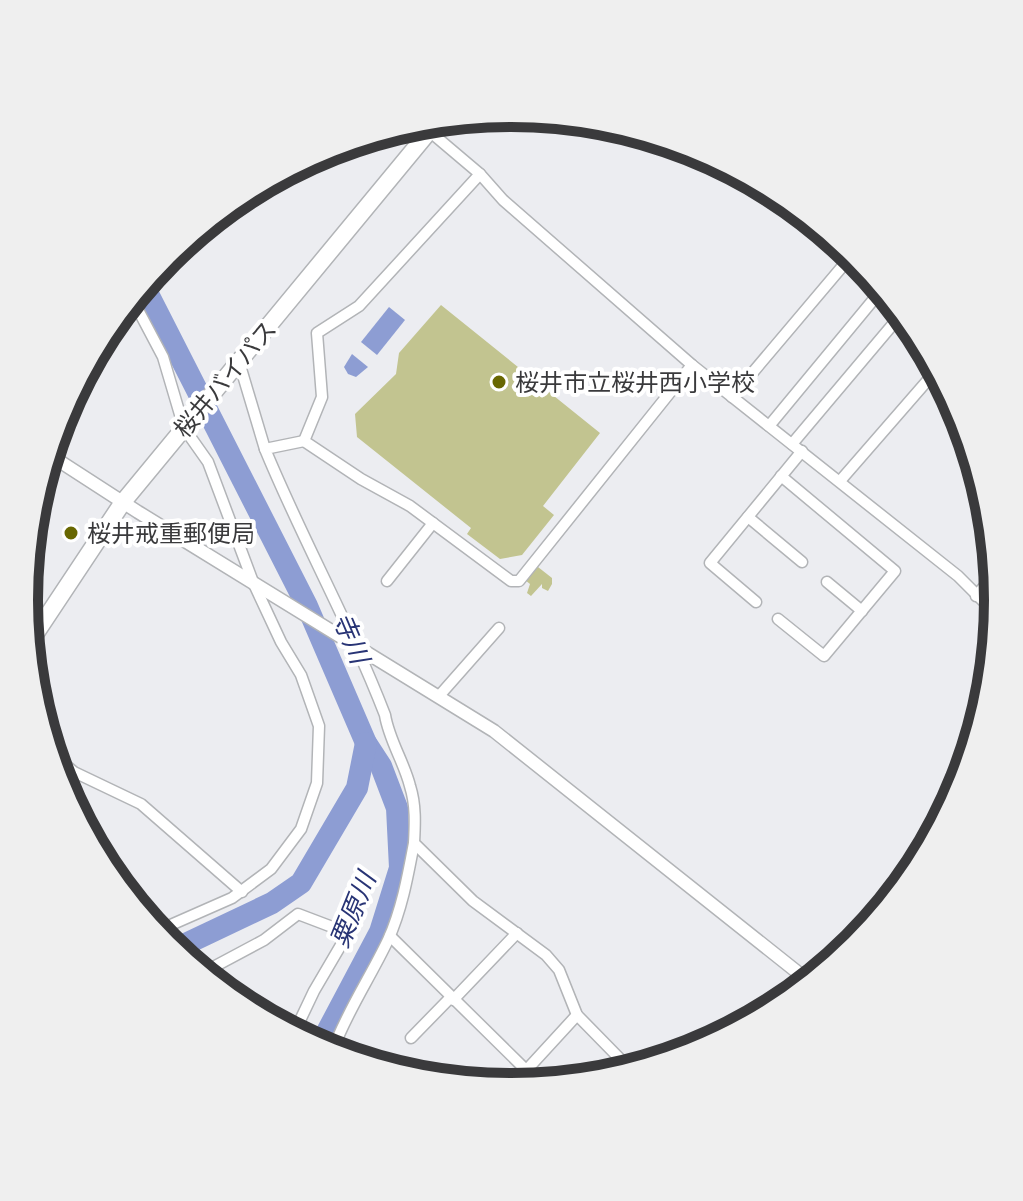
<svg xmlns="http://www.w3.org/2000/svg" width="1023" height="1201" font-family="'Space Grotesk','Noto Sans JP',sans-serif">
	<rect width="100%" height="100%" fill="#ecedf1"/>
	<g fill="#c2c490">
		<path d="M441,305L600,433L543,506L554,515L522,555L500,559L467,534L471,528L357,437L355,414L396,374L399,353Z"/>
		<path d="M538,567L552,578V584L548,591L542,588V584L531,596L527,593L530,584L525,580Z"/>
	</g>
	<g fill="#8d9dd3">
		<path d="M389,307L405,320L377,355L361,342Z"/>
		<path d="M352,354L368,367L356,377L348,374L344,367Z"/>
	</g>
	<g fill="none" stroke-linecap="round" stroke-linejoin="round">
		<g stroke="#8d9dd3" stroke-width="22">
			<path d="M145,288L307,606L366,743L381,766L397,808L400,868L380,932L319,1047"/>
			<path d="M173,950L272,903L301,883L357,788L366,743"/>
		</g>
		<defs>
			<g id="minor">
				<path d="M428,130L480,174L503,200L692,365L958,576L996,614"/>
				<path d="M480,174L359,306L317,333L322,397L304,441L361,479L410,506L511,581H519L692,365"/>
				<path d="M135,304L163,357L184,428L208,462L253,582L281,642L301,675L319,726L317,783L301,829L271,869L232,898L157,931"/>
				<path d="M239,362L265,449"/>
				<path d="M732,397L852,255L842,247"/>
				<path d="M769,426L874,299"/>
				<path d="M304,441L265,449C302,539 350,624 385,715C389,740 404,762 410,786C416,805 415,824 414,843L473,901L546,955L559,970L577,1015L626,1065"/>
				<path d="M792,444L894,323L902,324"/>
				<path d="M840,481L934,373"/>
				<path d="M748,517L802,562"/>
				<path d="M387,581L433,523"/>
				<path d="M827,582L862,611"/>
				<path d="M976,596L994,575"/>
				<path d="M756,602L710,563L802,451"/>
				<path d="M778,619L824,656L895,571L781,476"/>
				<path d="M439,696L499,628"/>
				<path d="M55,756L74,772L141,804L242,892"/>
				<path d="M390,936L526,1070"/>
				<path d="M206,971L264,940L298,914L348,933L314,991L295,1031"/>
				<path d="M453,1000L517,933"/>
				<path d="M411,1038L451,997"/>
				<path d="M332,1052C346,1013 370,978 388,940C402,909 408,875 414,843"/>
				<path d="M510,1088L577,1015"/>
			</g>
			<path id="tertiary" d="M53,457L138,512L494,731L806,979"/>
			<path id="trunk" d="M32,639L123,502L431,129"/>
		</defs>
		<use href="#minor" stroke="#b2b4b7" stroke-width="13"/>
		<use href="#tertiary" stroke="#b2b4b7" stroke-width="15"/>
		<use href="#trunk" stroke="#b2b4b7" stroke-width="19"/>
		<use href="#minor" stroke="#fff" stroke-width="10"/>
		<use href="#tertiary" stroke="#fff" stroke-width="12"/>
		<use href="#trunk" stroke="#fff" stroke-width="16"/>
	</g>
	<g fill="#686701" stroke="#fff" stroke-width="3">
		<circle cx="499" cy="382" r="8"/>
		<circle cx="71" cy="533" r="8"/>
	</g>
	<g text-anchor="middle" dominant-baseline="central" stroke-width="8" stroke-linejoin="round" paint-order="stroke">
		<g font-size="24" fill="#3a3a3c" stroke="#fff">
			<text transform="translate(225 379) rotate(-50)">桜井バイパス</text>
		</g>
		<g font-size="24" fill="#3a3a3c" stroke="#fff" text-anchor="start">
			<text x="515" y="382">桜井市立桜井西小学校</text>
			<text x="87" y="533">桜井戒重郵便局</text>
		</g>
		<g font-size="26" font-style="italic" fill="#283475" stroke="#fff">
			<text transform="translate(351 638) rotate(67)">寺川</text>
			<text transform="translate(353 910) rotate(-68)">粟原川</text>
		</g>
	</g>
	<path d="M0 0H1023V1201H0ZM38 600a473 473 0 1 1 946 0a473 473 0 1 1-946 0Z" fill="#efefef" fill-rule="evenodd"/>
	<path fill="none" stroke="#3a3a3c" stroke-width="10" d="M38 600a473 473 0 1 1 946 0a473 473 0 1 1-946 0Z"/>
</svg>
